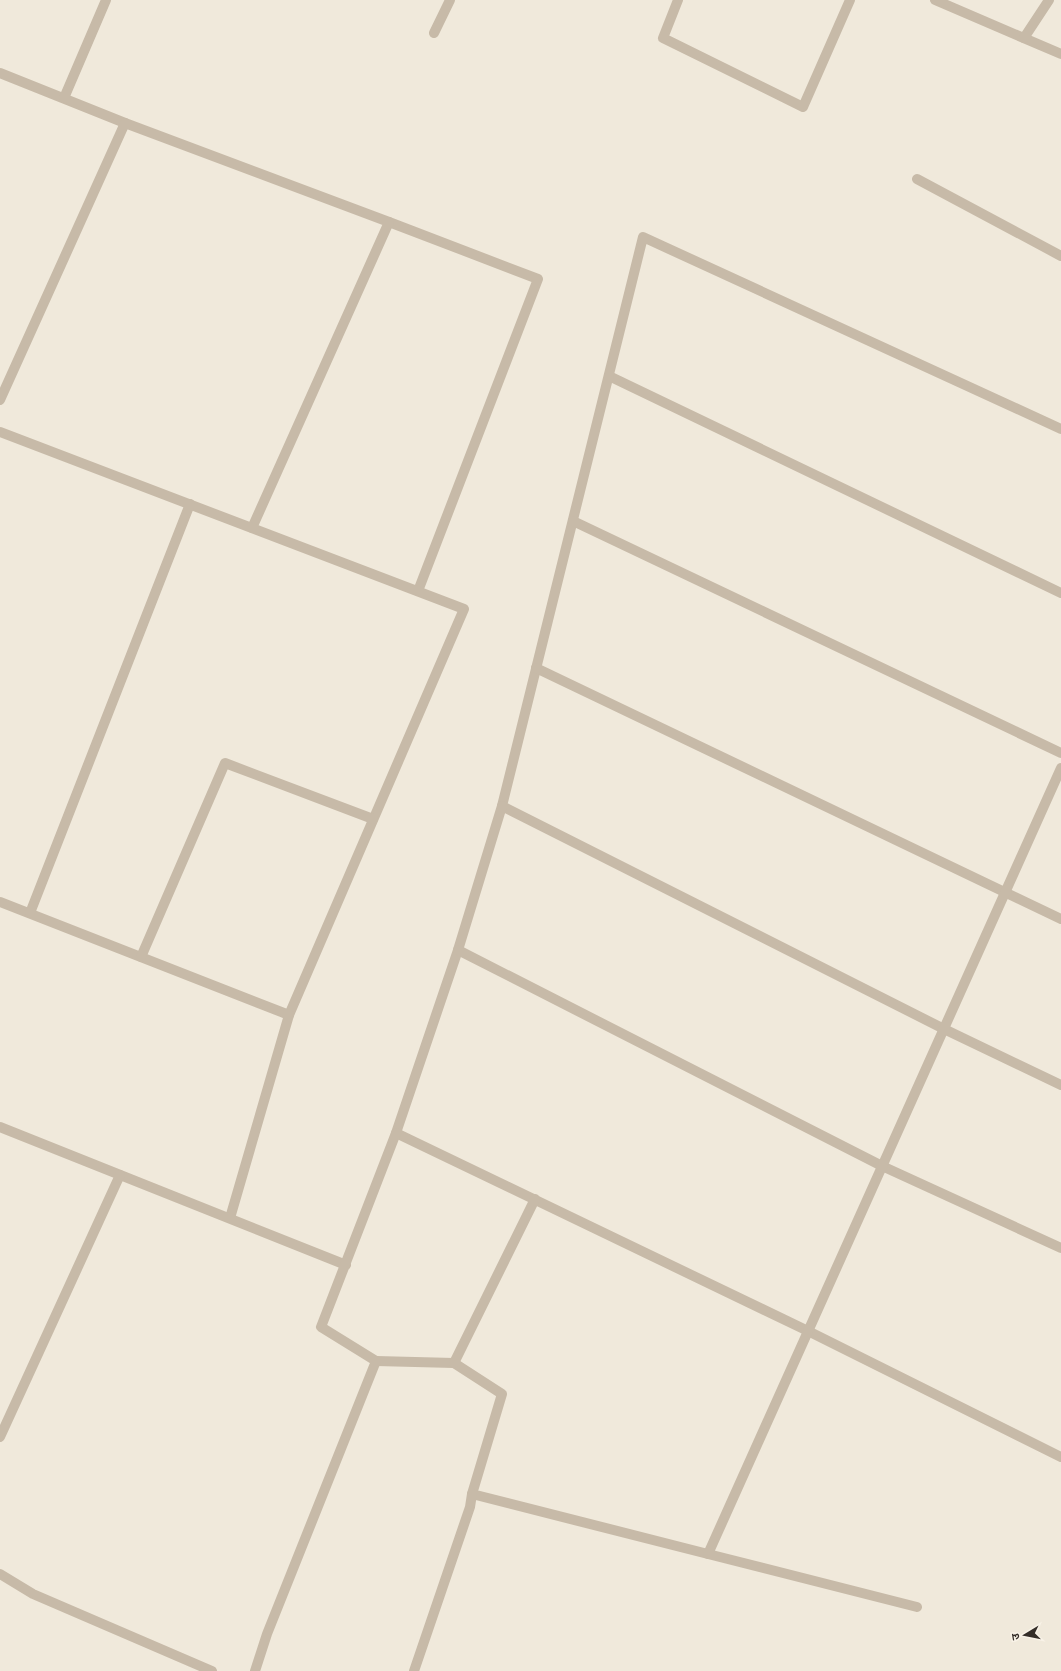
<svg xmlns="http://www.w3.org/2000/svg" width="1061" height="1671" font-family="Barlow,'Noto Sans Devanagari',sans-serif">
	<rect width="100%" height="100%" fill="#f0e9db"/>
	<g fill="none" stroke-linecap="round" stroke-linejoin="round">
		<g stroke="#c7baa8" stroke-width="10">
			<path d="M678,0L663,38L803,107L850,0"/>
			<path d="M935,0L1061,54"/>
			<path d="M434,33L450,0"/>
			<path d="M1024,38L1049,0"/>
			<path d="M0,73L125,123"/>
			<path d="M64,98L106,0"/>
			<path d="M917,179L1061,256"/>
			<path d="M389,222L538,279L418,591"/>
			<path d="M609,376L1061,593"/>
			<path d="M0,400L125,123L389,222L252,528"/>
			<path d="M1061,429L643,237L502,806L944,1029L1061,1085"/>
			<path d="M0,432L464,609L289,1015"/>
			<path d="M573,521L1061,753"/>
			<path d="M536,668L1061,919"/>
			<path d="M502,806L458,950L396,1133L808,1331L1061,1457"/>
			<path d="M0,902L289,1015L230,1218"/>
			<path d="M30,913L190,504"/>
			<path d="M458,950L882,1166L1061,1248"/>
			<path d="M141,957L225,763L373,819"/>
			<path d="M0,1127L346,1265"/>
			<path d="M376,1361L454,1363L502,1394L472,1494L708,1554"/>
			<path d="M454,1363L535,1199"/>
			<path d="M0,1437L120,1175"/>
			<path d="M0,1574L33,1594L212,1671"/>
			<path d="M917,1607L708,1554L1061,768"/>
			<path d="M255,1671L267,1634L376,1361L321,1327L396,1133"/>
			<path d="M414,1671L470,1507L472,1494"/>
		</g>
	</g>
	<g transform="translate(1025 1635) rotate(260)" stroke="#f8f2e7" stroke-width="3" paint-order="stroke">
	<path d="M0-3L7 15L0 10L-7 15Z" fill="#342d28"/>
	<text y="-6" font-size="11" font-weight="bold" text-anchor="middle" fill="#342d28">उ</text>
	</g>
</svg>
